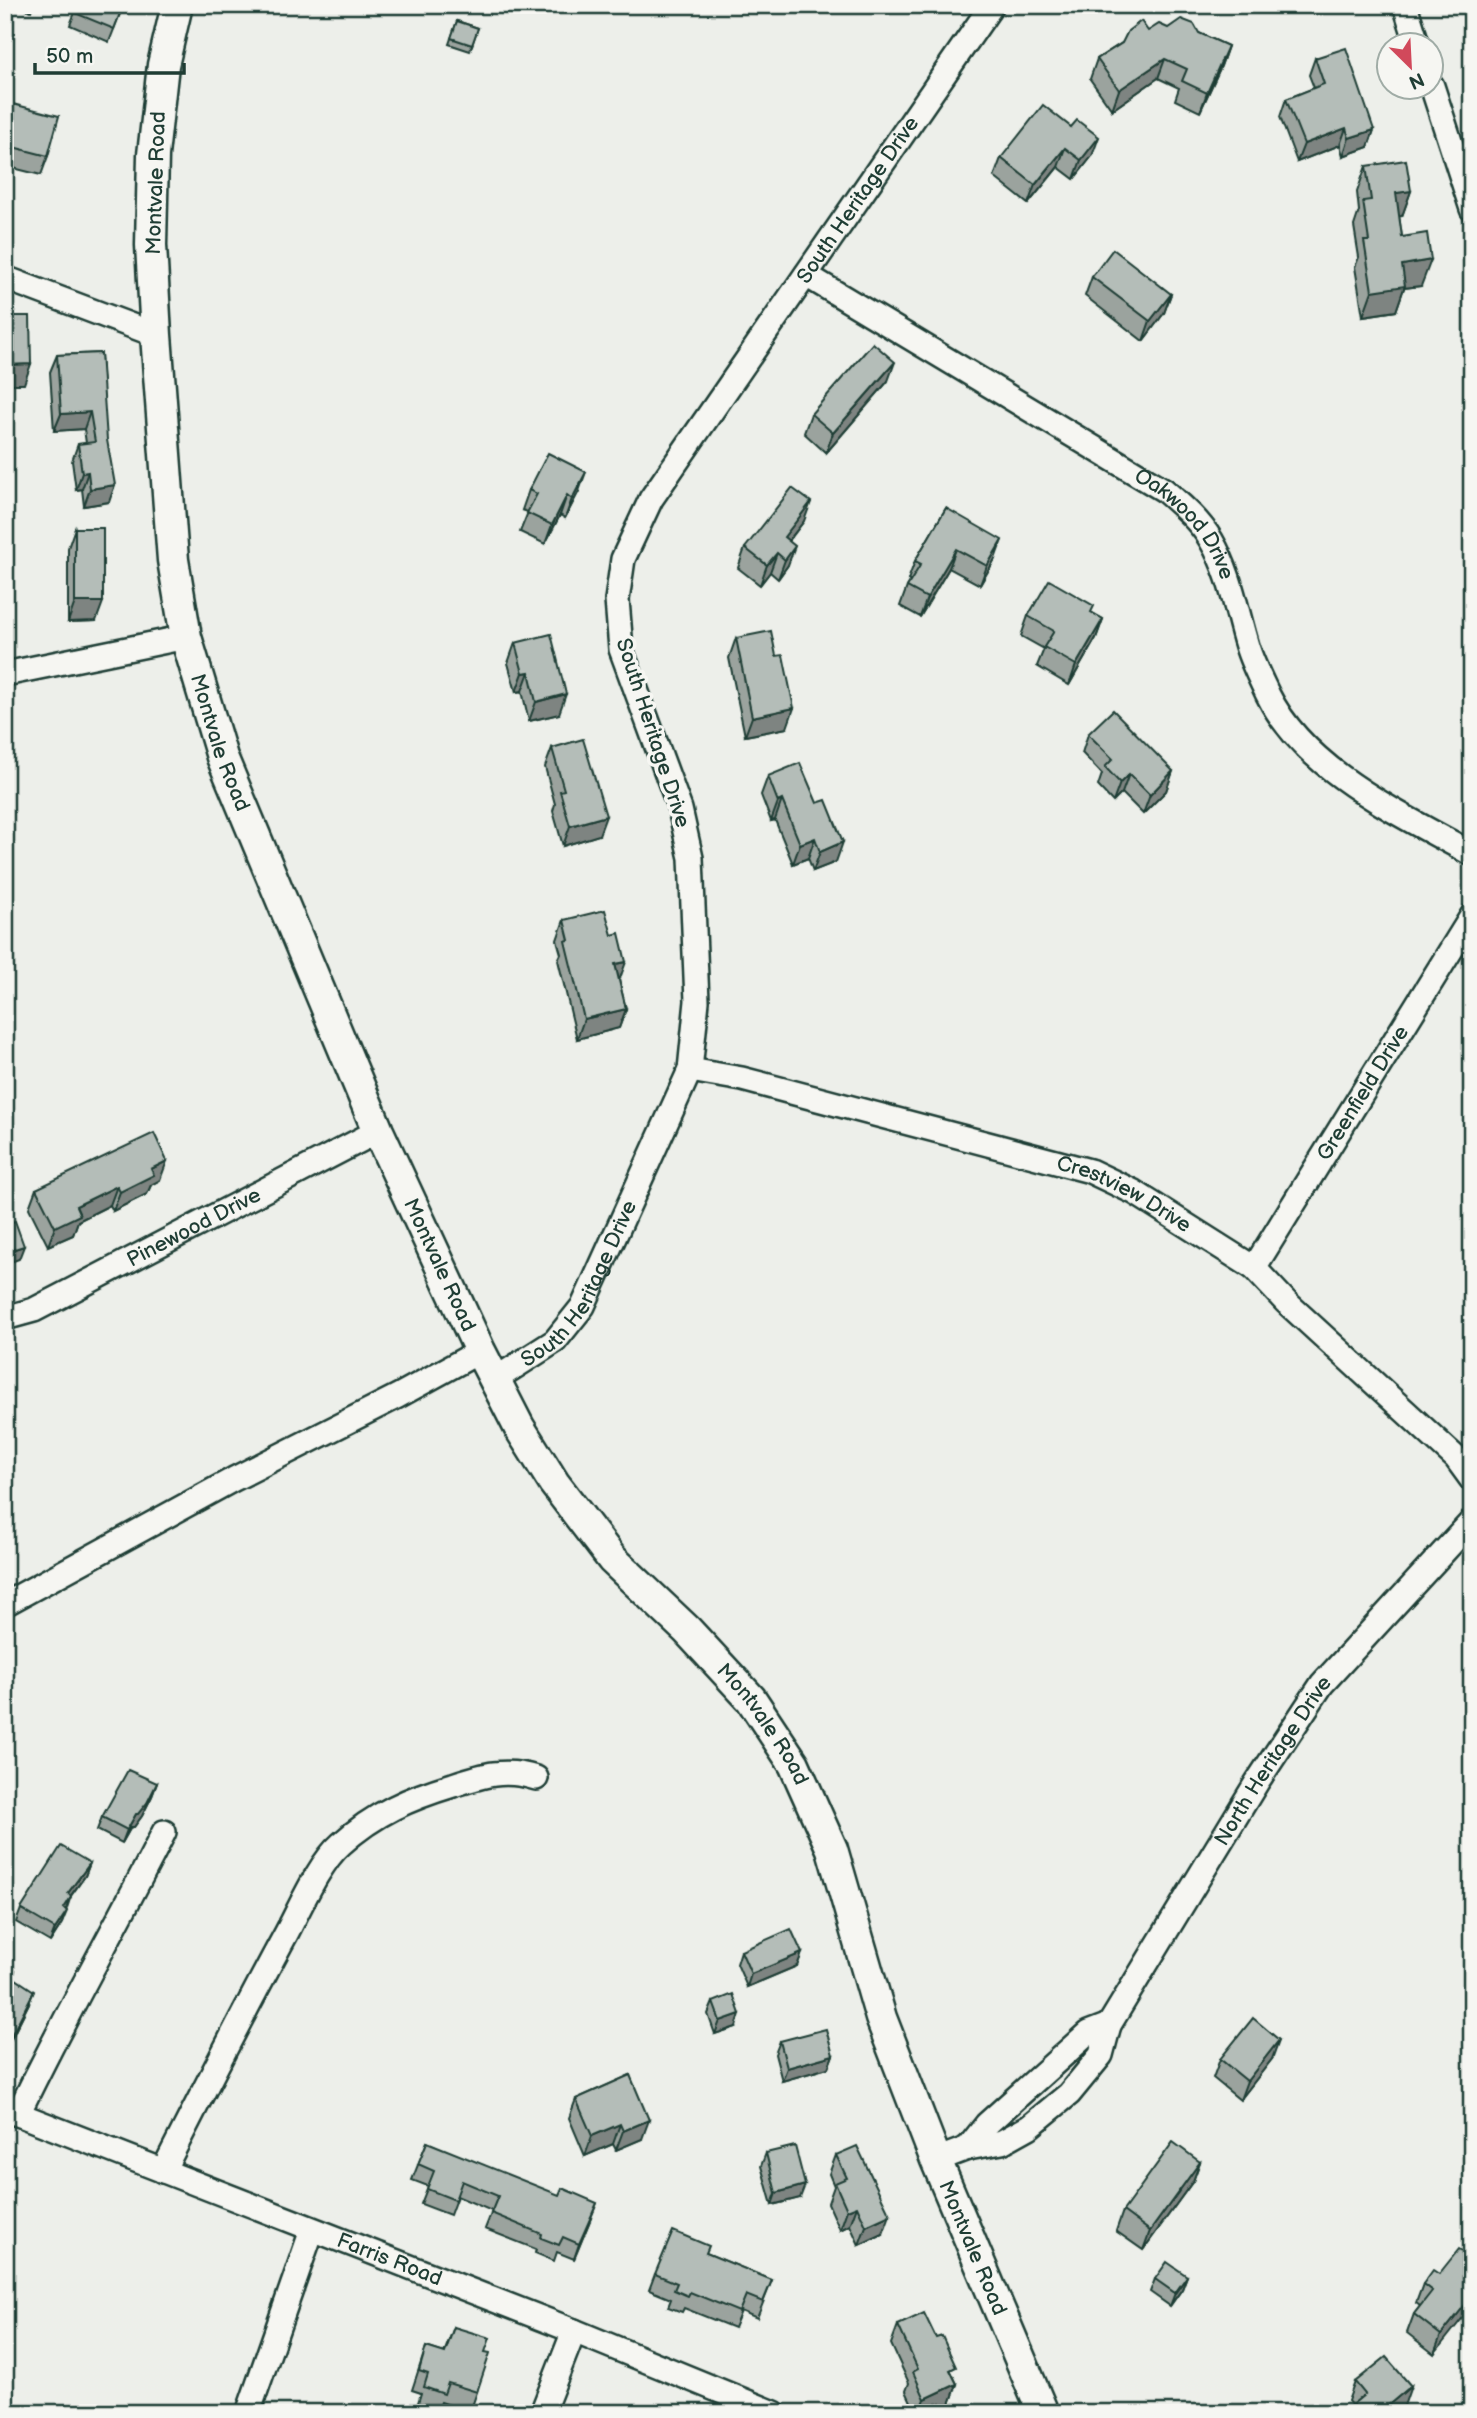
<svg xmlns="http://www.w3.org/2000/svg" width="1477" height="2418" font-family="'Balsamiq Sans',sans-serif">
	<rect width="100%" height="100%" fill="#edefea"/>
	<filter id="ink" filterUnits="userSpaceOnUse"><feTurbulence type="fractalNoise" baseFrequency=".0143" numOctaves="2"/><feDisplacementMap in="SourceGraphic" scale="14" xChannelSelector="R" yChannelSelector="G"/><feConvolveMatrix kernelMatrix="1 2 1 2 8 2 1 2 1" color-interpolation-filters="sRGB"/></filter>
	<g filter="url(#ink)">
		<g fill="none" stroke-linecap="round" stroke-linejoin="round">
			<defs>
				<g id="minor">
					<path d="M1405,5L1418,46"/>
					<path d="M1432,86L1472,209"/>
					<path id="s1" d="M806,275L1164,490C1181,505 1199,520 1211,540C1231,574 1236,610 1247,646C1252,663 1261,680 1268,695C1306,772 1401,814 1472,854"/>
					<path d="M5,278L156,335"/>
					<path d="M5,674L186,637"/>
					<path id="s2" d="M690,1070L742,1079L1090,1171L1134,1192L1254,1268L1286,1302L1456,1458L1472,1480"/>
					<path id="s3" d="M1254,1268L1472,916"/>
					<path id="s4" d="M5,1318L34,1310L378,1131"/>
					<path id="s5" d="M494,1380L555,1341L583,1306L690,1070L697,1001L691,858L680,809L621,649L617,600L623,559L651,499L992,5"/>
					<path d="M5,1604L234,1479L398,1396L480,1351"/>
					<path id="s6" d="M5,2109L574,2331L774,2413"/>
					<path d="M18,2114C63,2019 116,1927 164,1832"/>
					<path d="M968,2148L987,2124L1088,2033L1109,2025"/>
					<path id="s7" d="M936,2160L968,2148L1002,2142L1029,2127L1069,2094L1101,2055L1109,2025L1257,1782L1322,1684L1472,1521"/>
					<path d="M163,2171C203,2092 243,2013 286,1934C300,1908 319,1863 341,1844C375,1813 410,1798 453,1785C483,1775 505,1768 536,1778"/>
					<path d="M248,2413L312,2230"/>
					<path d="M542,2413L574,2331"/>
				</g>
				<g id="major">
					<path id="s8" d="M177,5L163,65L153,155L151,245L156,335L173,560L186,637L222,757L378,1131L480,1351L519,1427L554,1483L612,1559L687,1630L751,1699L794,1764L832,1849L881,2018L936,2160L1043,2413"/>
				</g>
			</defs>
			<use href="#minor" stroke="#1f3d34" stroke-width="28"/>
			<use href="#major" stroke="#1f3d34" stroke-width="35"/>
			<use href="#minor" stroke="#f6f6f2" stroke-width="23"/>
			<use href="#major" stroke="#f6f6f2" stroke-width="30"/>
		</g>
		<g fill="#9ba39e" stroke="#1f3d34" stroke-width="2">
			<path d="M16,5H33L31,11Z"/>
			<path d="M78,5L120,14L109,42L70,25Z"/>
			<path d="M457,21L478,28L470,51L449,44Z"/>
			<path d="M1168,28L1199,33L1228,46L1221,66L1200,112L1175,100L1179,88L1158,78L1112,110L1090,79L1097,59L1122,43L1148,31Z"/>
			<path d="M1315,58L1374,130L1368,147L1343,156L1340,145L1297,162L1280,117L1286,99L1314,88L1309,75Z"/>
			<path d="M5,102L48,156L41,175L5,166Z"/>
			<path d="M1071,127L1092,156L1074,179L1058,167L1028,204L994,177L1001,158Z"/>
			<path d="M1366,166L1411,191L1402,216H1399L1402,237L1421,286L1404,288L1396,311L1363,316L1355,267L1359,257L1354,226L1359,211L1357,192Z"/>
			<path d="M1092,277L1171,294L1164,313L1143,341L1085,296Z"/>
			<path d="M101,353L109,502L84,506L82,489L76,490L72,461L78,444L86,443L84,429L54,431L50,372L57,355Z"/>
			<path d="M888,381L826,453L804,433L811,414Z"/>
			<path d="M529,490L579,491L565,518L560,515L545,544L520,532L528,512L522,510Z"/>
			<path d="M946,508L995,559L980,585L949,568L920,617L900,606L907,587L910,582L908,580L915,561Z"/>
			<path d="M804,521L789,541L788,565L778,579L770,572L760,585L738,568L745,548Z"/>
			<path d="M75,528L96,621L68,622V548Z"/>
			<path d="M1092,613L1103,619L1096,638L1069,685L1037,666L1044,649L1021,636L1028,616Z"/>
			<path d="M736,638L787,728L745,736L729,658Z"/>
			<path d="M515,643L559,714L529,721L522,691L516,692L508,663Z"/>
			<path d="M1088,734L1173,771L1166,791L1143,814L1122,793L1113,802L1098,786L1102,774L1082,753Z"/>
			<path d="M552,748L599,835L563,846L553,811L555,804L545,767Z"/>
			<path d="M768,776L817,803L836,862L813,871L808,858L793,864L775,820L771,821L761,795Z"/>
			<path d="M564,920L619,980L626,1009L619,1028L577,1039L558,960L561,954L557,940Z"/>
			<path d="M160,1180L151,1185L147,1194L113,1211L110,1205L78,1221L73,1235L48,1246L29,1208L36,1189Z"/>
			<path d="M157,1783L152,1796L142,1816L134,1827H131L122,1843L97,1830L102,1817Z"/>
			<path d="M90,1863L85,1876L71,1896L62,1923L50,1942L16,1922L21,1909Z"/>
			<path d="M741,1951L802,1953L797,1966L747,1987L737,1964Z"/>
			<path d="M5,1966L29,2003L6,2049L5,2048Z"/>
			<path d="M713,2002L736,2027L715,2034L708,2014Z"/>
			<path d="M780,2041L833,2055L828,2068L782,2081L775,2054Z"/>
			<path d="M1220,2059H1272L1240,2100L1213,2078Z"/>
			<path d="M630,2075L642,2139L616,2150L613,2144L585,2156L569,2118L576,2099Z"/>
			<path d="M427,2142L591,2218L574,2259L557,2252L554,2261L535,2253L536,2249L485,2229L492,2211L457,2196L450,2215L421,2204L428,2186L412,2180Z"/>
			<path d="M766,2153L800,2198L772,2205L761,2166Z"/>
			<path d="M836,2155L883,2234L859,2245L850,2225L840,2230L828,2203L834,2186L829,2174Z"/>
			<path d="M1200,2162L1193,2181L1143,2250L1116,2231L1123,2211Z"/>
			<path d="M706,2253L772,2280L757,2318L741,2311L734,2328L684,2308L682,2312L668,2307L671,2299L649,2290L655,2274Z"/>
			<path d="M1472,2258L1434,2354L1407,2333L1414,2314L1420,2306L1416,2303L1423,2284L1439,2274Z"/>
			<path d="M1187,2276L1182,2289L1170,2306L1150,2292L1155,2279Z"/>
			<path d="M898,2325L936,2338L957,2384L950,2404L929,2413H916L906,2391L909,2383L891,2344Z"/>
			<path d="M454,2327L485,2352L477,2392L470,2412L441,2402L437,2413L417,2406L421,2393L412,2390L426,2347L444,2353Z"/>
			<path d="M1355,2382L1404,2406L1395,2413H1350L1352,2406L1348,2401Z"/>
		</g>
		<g fill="#7e8481" stroke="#1f3d34" stroke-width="2">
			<path d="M1228,46L1221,66L1200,112L1207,93Z"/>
			<path d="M1165,59L1158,78L1112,110L1119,90Z"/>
			<path d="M1346,128L1340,145L1297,162L1304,144Z"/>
			<path d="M1374,130L1368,147L1343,156L1349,138Z"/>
			<path d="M1099,137L1092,156L1074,179L1081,160Z"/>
			<path d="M1065,148L1058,167L1028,204L1035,185Z"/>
			<path d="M1411,191L1402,216L1387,218L1396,193Z"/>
			<path d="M1431,260L1421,286L1404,288L1396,311L1363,316L1372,291L1402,265Z"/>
			<path d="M1171,294L1164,313L1143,341L1150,321Z"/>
			<path d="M895,362L888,381L826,453L833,433Z"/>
			<path d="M31,364L24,384H5V365Z"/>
			<path d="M90,412L84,429L54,431L61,414Z"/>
			<path d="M88,472L82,489L76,490L82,473Z"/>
			<path d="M586,472L579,491L565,518L572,499Z"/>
			<path d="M115,485L109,502L84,506L90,489Z"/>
			<path d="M567,495L560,515L545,544L552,525Z"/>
			<path d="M811,502L804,521L778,554L784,537Z"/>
			<path d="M1002,540L995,559L980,585L987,566Z"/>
			<path d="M795,546L788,565L778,579L785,560Z"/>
			<path d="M956,549L949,568L920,617L927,598Z"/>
			<path d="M777,553L770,572L760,585L767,565Z"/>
			<path d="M75,602H103L96,621L68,622Z"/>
			<path d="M1103,619L1096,638L1069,685L1076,665Z"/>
			<path d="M529,672L522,691L516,692L523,673Z"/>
			<path d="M566,694L559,714L529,721L536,702Z"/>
			<path d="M794,708L787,728L745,736L752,717Z"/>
			<path d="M1173,771L1166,791L1143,814L1150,795Z"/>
			<path d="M1129,774L1122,793L1113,802L1120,783Z"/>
			<path d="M782,800L775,820L771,821L778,802Z"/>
			<path d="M606,816L599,835L563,846L570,826Z"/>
			<path d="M815,838L808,858L793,864L800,844Z"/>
			<path d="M843,842L836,862L813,871L820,852Z"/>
			<path d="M626,962L619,981L615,964Z"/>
			<path d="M626,1009L619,1028L577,1039L584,1019Z"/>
			<path d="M167,1161L160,1180L151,1185L147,1194L113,1211L120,1192L151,1169Z"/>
			<path d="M117,1186L110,1205L78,1221L73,1235L48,1246L55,1227L76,1206Z"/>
			<path d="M24,1246L19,1259L5,1264V1252Z"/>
			<path d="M157,1783L152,1796L142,1816L134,1827H131L122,1843L127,1830L136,1814Z"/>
			<path d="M90,1863L85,1876L63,1906L68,1893Z"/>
			<path d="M67,1911L62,1923L50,1942L55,1929Z"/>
			<path d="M802,1953L797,1966L747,1987L751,1974Z"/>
			<path d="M34,1991L29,2003L6,2049L11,2036Z"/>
			<path d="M740,2014L736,2027L715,2034L720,2021Z"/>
			<path d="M1279,2040L1272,2059L1240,2100L1247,2081Z"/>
			<path d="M833,2055L828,2068L782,2081L787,2068Z"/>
			<path d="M649,2120L642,2139L616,2150L623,2131Z"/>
			<path d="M620,2124L613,2144L585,2156L592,2136Z"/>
			<path d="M1200,2162L1193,2181L1143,2250L1150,2231Z"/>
			<path d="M805,2185L800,2198L772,2205L776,2193Z"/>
			<path d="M597,2203L591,2218L574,2259L579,2244Z"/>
			<path d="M857,2206L850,2225L840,2230L847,2210Z"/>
			<path d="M890,2215L883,2234L859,2245L866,2226Z"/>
			<path d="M1187,2276L1182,2289L1170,2306L1175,2293Z"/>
			<path d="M1472,2296V2306L1434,2354L1441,2335Z"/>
			<path d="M957,2384L950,2404L929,2413H920L925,2399Z"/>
			<path d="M1411,2386L1404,2406L1395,2413H1379Z"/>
		</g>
		<g fill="#b4bdb8" stroke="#1f3d34" stroke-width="2">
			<path d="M78,5H123L114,29L75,13Z"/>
			<path d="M1181,19L1194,24L1199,33L1228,46L1207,93L1182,81L1187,69L1165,59L1119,90L1097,59L1122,43L1128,31L1141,21L1148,31L1159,24L1168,28Z"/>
			<path d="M457,21L478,28L472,45L451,38Z"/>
			<path d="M1346,48L1374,130L1349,138L1346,128L1304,144L1286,99L1324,84L1315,58Z"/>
			<path d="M5,70L10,71L5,91Z"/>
			<path d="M5,102L59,116L48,156L5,145L8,132L5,131Z"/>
			<path d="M1043,105L1071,127L1077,120L1099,137L1081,160L1065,148L1035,185L1001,158Z"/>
			<path d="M1406,160L1411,191L1396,193L1402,237L1427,233L1431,260L1402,265L1405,286L1372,291L1364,241H1369L1363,201L1371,200L1366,166Z"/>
			<path d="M1113,249L1171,294L1150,321L1092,277Z"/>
			<path d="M5,316H30L31,364L5,365Z"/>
			<path d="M873,343L895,362L833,433L811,414Z"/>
			<path d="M101,353L107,440L115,485L90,489L88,472L82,473L78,444L95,442L90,412L61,414L57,355Z"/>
			<path d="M548,453L586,472L572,499L567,495L552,525L527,513L537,494L529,490Z"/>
			<path d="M792,488L811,502L784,537L795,546L785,560L777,553L767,565L745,548Z"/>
			<path d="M946,508L1002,540L987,566L956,549L927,598L907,587L921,564L915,561Z"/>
			<rect x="75" y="528" width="28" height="74"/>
			<path d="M1049,580L1094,606L1091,612L1103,619L1076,665L1044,647L1054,631L1028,616Z"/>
			<path d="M771,631L776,656L783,655L794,708L752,717L736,638Z"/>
			<path d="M551,634L566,694L536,702L529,672L523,673L515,643Z"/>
			<path d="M1113,710L1173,771L1150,795L1129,774L1120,783L1105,767L1113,759L1088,734Z"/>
			<path d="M583,739L606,816L570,826L560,791L564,790L552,748Z"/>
			<path d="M800,763L817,803L826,800L843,842L820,852L815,838L800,844L782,800L778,802L768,776Z"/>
			<path d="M605,910L612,935L619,933L626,962L615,964L626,1009L584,1019L565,941L569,940L564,920Z"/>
			<path d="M154,1133L167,1161L151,1169L154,1175L120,1192L117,1186L76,1206L80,1215L55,1227L36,1189Z"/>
			<path d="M15,1221L24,1246L5,1252V1224Z"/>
			<path d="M128,1770L157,1783L147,1803L138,1814H136L127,1830L102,1817Z"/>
			<path d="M61,1846L90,1863L68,1893L71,1897L64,1908L67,1911L55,1929L21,1909Z"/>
			<path d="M791,1929L802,1953L751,1974L741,1951Z"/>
			<path d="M5,1966L15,1970L13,1977L34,1991L11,2036L5,2033Z"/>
			<path d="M733,1994L740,2014L720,2021L713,2002Z"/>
			<path d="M1253,2018L1279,2040L1247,2081L1220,2059Z"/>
			<path d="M826,2029L833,2055L787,2068L780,2041Z"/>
			<path d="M630,2075L649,2120L623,2131L620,2124L592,2136L576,2099Z"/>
			<path d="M427,2142L559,2195L562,2188L597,2203L579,2244L563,2237L559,2245L541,2238L542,2234L491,2213L498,2196L462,2181L455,2200L427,2189L434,2171L418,2164Z"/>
			<path d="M1173,2142L1200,2162L1150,2231L1123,2211Z"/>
			<path d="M795,2146L805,2185L776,2193L766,2153Z"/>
			<path d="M857,2146L890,2215L866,2226L857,2206L847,2210L835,2183L847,2178L836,2155Z"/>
			<path d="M673,2231L709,2246L706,2253L772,2280L763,2302L746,2295L739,2312L690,2292L688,2296L674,2290L677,2283L655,2274Z"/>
			<path d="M1459,2249L1472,2258V2296L1441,2335L1414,2314L1432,2291L1423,2284L1433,2270L1439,2274Z"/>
			<path d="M1167,2262L1187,2276L1175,2293L1155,2279Z"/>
			<path d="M924,2313L936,2338L942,2336L956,2367L950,2370L957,2384L925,2399L913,2372L918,2369L898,2325Z"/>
			<path d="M454,2327L490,2338L485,2352L490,2353L477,2392L448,2383L444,2394L424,2387L428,2374L419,2371L426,2347L445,2353Z"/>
			<path d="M1386,2357L1411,2386L1379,2413H1360L1353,2404L1365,2394L1355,2382Z"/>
		</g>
	</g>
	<g text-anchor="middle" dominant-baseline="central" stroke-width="7" stroke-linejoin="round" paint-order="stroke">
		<g font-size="21" fill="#1f3d34" stroke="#f6f6f2">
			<text transform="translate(156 183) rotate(-88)">Montvale Road</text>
			<text stroke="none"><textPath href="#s5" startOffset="1330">South Heritage Drive</textPath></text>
			<text stroke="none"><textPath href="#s1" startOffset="457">Oakwood Drive</textPath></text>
			<text transform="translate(653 733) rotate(72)">South Heritage Drive</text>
			<text stroke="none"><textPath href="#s8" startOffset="747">Montvale Road</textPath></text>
			<text stroke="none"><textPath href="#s3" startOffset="206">Greenfield Drive</textPath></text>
			<text stroke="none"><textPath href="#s2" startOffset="453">Crestview Drive</textPath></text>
			<text stroke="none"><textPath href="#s4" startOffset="210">Pinewood Drive</textPath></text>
			<text stroke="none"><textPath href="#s8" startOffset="1314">Montvale Road</textPath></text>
			<text stroke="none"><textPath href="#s5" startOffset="133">South Heritage Drive</textPath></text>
			<text stroke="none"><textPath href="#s8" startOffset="1881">Montvale Road</textPath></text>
			<text stroke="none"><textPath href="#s7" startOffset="544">North Heritage Drive</textPath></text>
			<text stroke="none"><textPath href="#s8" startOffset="2448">Montvale Road</textPath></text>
			<text stroke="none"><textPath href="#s6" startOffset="413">Farris Road</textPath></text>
		</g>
	</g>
	<rect width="1477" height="2418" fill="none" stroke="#f6f6f2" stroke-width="28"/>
	<rect x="14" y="14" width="1449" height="2390" fill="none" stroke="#1f3d34" stroke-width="2.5" filter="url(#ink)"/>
	<g transform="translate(1410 66) rotate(156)"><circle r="33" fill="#f6f6f2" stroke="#a0aca6" stroke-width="2"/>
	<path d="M0-5L12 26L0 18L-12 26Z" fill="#d1495b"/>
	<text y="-10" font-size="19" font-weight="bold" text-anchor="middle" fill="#1f3d34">N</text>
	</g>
	<path d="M35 63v10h149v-10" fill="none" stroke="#1f3d34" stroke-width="3.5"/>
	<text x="46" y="63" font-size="21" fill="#1f3d34" stroke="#f6f6f2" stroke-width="5" paint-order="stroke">50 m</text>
</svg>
